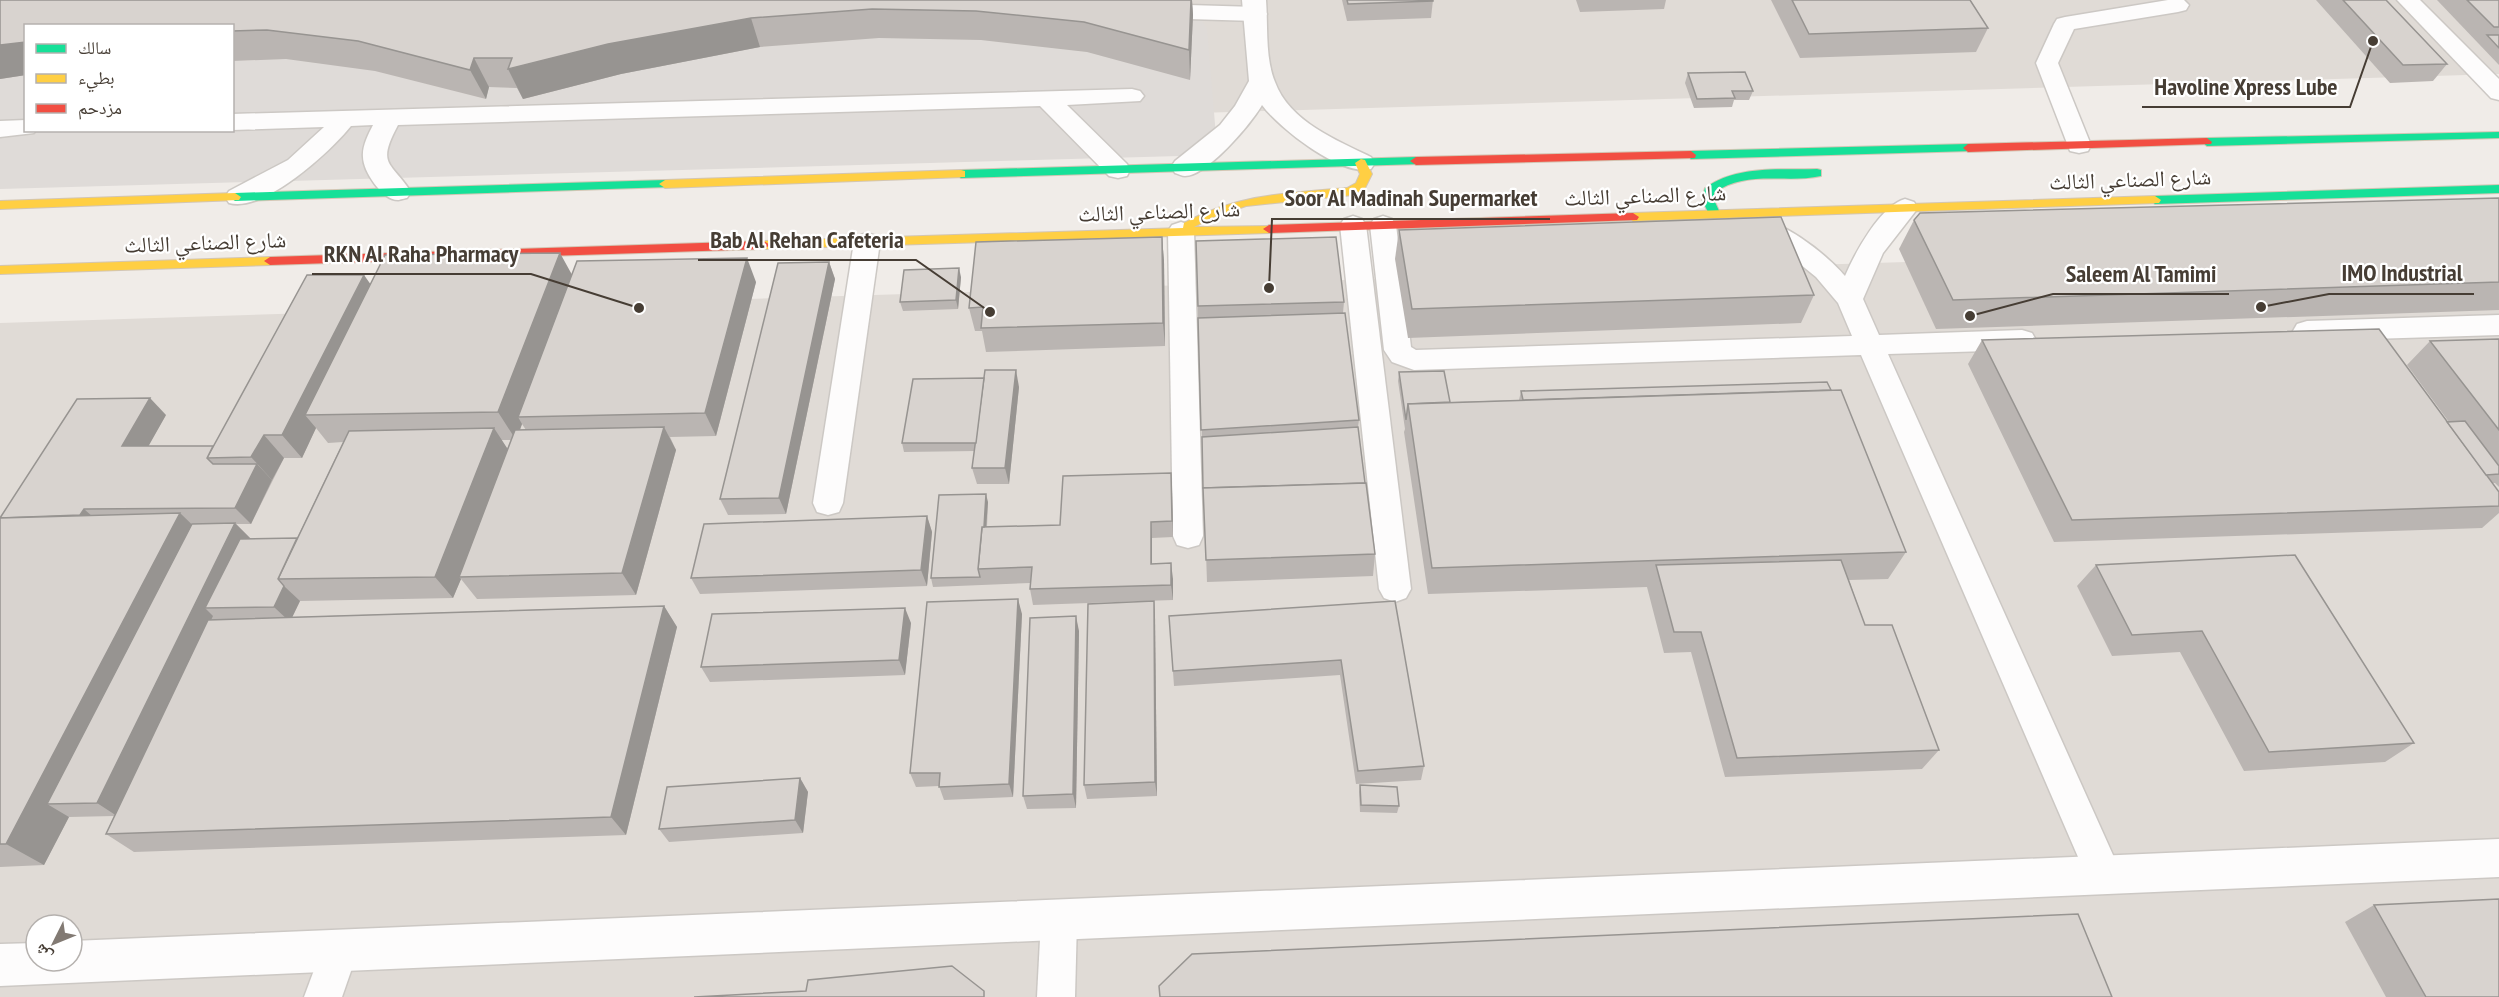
<svg xmlns="http://www.w3.org/2000/svg" width="2499" height="997" font-family="'PT Sans Narrow','Noto Naskh Arabic',sans-serif">
	<rect width="100%" height="100%" fill="#f0ece8"/>
	<g fill="#e0dbd6" fill-rule="evenodd">
		<path d="M0,0H2499V74L0,149ZM26,26H232V130H26Z"/>
		<path d="M2499,243V997H0V323ZM36,925H72V961H36Z"/>
	</g>
	<path fill="#dfdbd8" d="M1190,0L1207,29L1216,136L1180,156L0,189V79L25,75L26,130H232L233,61L286,59L375,71L485,99L489,87L527,88L524,99L621,74L760,47L879,38L981,40L1087,52L1190,79L1193,15Z"/>
	<g fill="none" stroke-linecap="round" stroke-linejoin="round">
		<defs>
			<g id="lane">
				<path d="M1136,0H1171L1189,5L1256,7L1264,9L1267,14L1264,19L1256,21L1188,19L1139,5Z"/>
				<path d="M2168,0H2184L2189,5L2186,10L2178,12L2074,29L2058,63L2091,145L2088,151L2079,153L2070,151L2036,63L2054,24L2057,19L2065,17Z"/>
				<path d="M2397,0H2420L2499,79V100L2491,98Z"/>
				<path d="M1132,89L1140,91L1144,96L1140,101L1067,105L1127,164L1130,170L1127,176L1118,178L1109,176L1040,106L398,125C376,166 391,161 411,192L407,198C406,198 399,200 398,200C382,200 363,171 363,157C362,146 368,135 373,125L351,126C330,152 264,213 229,203L225,197L229,191L288,160L324,127L232,130V114Z"/>
				<path d="M26,120V130H36L34,133L0,137V121Z"/>
				<path d="M1905,199L1914,202L1918,208L1883,253L1863,299L1879,335L2022,330L2032,333L2036,340L2032,347L2022,350L1888,354L2122,875L2117,887L2104,892L2091,887L1861,355L1414,370L1392,362L1384,350L1370,225L1374,219L1383,216L1392,219L1396,225L1411,347L1416,350L1852,336L1838,303L1816,277L1784,251L1747,232L1743,226L1747,220C1775,212 1827,255 1845,276C1855,253 1880,206 1905,199Z"/>
				<path d="M1353,216L1362,219L1366,225L1411,589L1406,598L1395,602L1384,598L1379,589L1340,225L1344,219Z"/>
				<path d="M1181,222L1190,225L1194,231L1203,536L1199,545L1188,548L1177,545L1173,536L1168,231L1172,225Z"/>
				<path d="M867,233L876,236L880,242L843,503L839,512L828,515L817,512L813,503L854,242L858,236Z"/>
				<path d="M2499,315V335L2307,341L2297,338L2293,331L2297,324L2307,321Z"/>
				<path d="M1059,902L1072,907L1077,920L1075,997H1037L1041,920L1046,907Z"/>
				<path d="M339,932L352,938L358,951L342,997H304L326,938Z"/>
			</g>
			<g id="street">
				<path d="M1242,0H1266C1268,26 1265,58 1275,82C1289,121 1336,140 1371,157L1375,163L1371,169C1341,177 1279,128 1262,105C1251,124 1207,176 1185,176C1182,176 1179,174 1175,173L1171,167L1175,161L1220,125L1235,106L1249,81Z"/>
				<path d="M2499,839V877L0,986V944L36,943V961H72V941Z"/>
			</g>
			<g id="fast">
				<path d="M2499,132V138L2207,146L2202,142L2207,138Z"/>
				<path d="M1968,144L1973,148L1972,151L1691,159L1686,155L1691,151Z"/>
				<path d="M1416,157L1420,158V164L961,178L955,174L961,170Z"/>
				<path d="M1817,169L1821,170V176C1785,184 1747,169 1714,193V200L1720,213L1714,217L1710,216L1702,200L1705,188C1737,165 1779,170 1817,169Z"/>
				<path d="M665,180L671,184L669,187L235,201L229,197L235,193Z"/>
				<path d="M2499,185V193L2155,204L2149,200L2155,196Z"/>
			</g>
			<g id="slow">
				<path d="M1361,159L1365,160L1372,174L1365,188L1353,195L1246,206L1211,218L1194,227L1273,226L1275,229L1273,232L1269,233L764,249L758,245L764,241L1183,228L1184,223C1237,194 1288,193 1347,188L1356,183L1360,174L1355,163Z"/>
				<path d="M961,170L965,171V177L665,188L659,184L665,180Z"/>
				<path d="M235,193L241,197L239,200L0,209V201Z"/>
				<path d="M2155,196L2161,200L2159,203L1633,221L1627,217L1633,213Z"/>
				<path d="M270,257L276,261L270,265L0,274V266Z"/>
			</g>
			<g id="jam">
				<path d="M2207,138L2212,142L2211,144L1968,152L1963,148L1968,144Z"/>
				<path d="M1691,151L1696,155L1695,158L1416,165L1410,161L1416,157Z"/>
				<path d="M1633,213L1639,217L1637,220L1269,233L1263,229L1269,225Z"/>
				<path d="M764,241L770,245L764,249L270,265L264,261L270,257Z"/>
			</g>
		</defs>
		<use href="#lane" stroke="#ccc8c4" stroke-width="3"/>
		<use href="#street" stroke="#ccc8c4" stroke-width="3"/>
		<use href="#fast" stroke="#d3c6b4" stroke-width="2"/>
		<use href="#slow" stroke="#d3c6b4" stroke-width="2"/>
		<use href="#jam" stroke="#d3c6b4" stroke-width="2"/>
		<use href="#lane" fill="#fdfcfc" fill-rule="evenodd"/>
		<use href="#street" fill="#fdfcfc" fill-rule="evenodd"/>
		<use href="#fast" fill="#16e098" fill-rule="evenodd"/>
		<use href="#slow" fill="#ffcf43" fill-rule="evenodd"/>
		<use href="#jam" fill="#f24e42" fill-rule="evenodd"/>
	</g>
	<g fill="#bab5b2" fill-rule="evenodd">
		<path d="M0,0H1192L1193,15L1190,80L1087,52L981,40L879,38L760,47L621,74L523,99L517,88L489,87L486,99L375,71L286,59L232,61V26H26V75L0,79Z"/>
		<path d="M1342,0H1433L1431,18L1347,21Z"/>
		<path d="M1576,0H1666L1664,9L1580,12Z"/>
		<path d="M1771,0H1970L1988,28L1976,52L1800,58Z"/>
		<path d="M2316,0H2386L2447,64L2433,81L2390,83Z"/>
		<path d="M2437,0H2499V65Z"/>
		<path d="M1688,73L1753,91L1749,100H1734L1732,107L1694,108L1685,83Z"/>
		<path d="M2499,198V310L1936,329L1899,249L1914,220Z"/>
		<path d="M1399,230L1814,295L1801,323L1408,338L1395,259Z"/>
		<path d="M1162,237L1164,261L1165,346L986,352L982,331H975L969,308Z"/>
		<path d="M1196,241L1344,302L1343,313L1359,420L1358,427L1365,483L1375,554L1373,576L1207,582L1198,318Z"/>
		<path d="M829,262L835,279L786,514L728,515L720,499Z"/>
		<path d="M572,274L756,282L716,436L670,437L676,450L636,595L477,599L461,579L453,598L300,601L292,617L664,606L677,627L626,835L134,852L106,834L114,816L69,817L44,865L0,867V518L166,415L148,446H213L371,284ZM522,424L526,430H520ZM316,428L328,443L343,442L297,538L251,539L236,524H251L284,458H302ZM501,440H511L507,449Z"/>
		<path d="M961,277L958,309L903,311L900,302Z"/>
		<path d="M2499,339V487L2495,483H2492L2499,492V513L2482,528L2054,542L1968,364L1982,340L2449,422L2407,365L2430,341Z"/>
		<path d="M1399,372L1450,402L1519,400L1521,391L1831,390L1906,552L1888,579L1849,580L1865,625L1939,750L1922,769L1725,777L1691,652L1664,653L1647,587L1428,594L1404,432L1405,429L1398,381Z"/>
		<path d="M1019,387L1009,484H977L972,468L975,451L904,452L902,443Z"/>
		<path d="M1171,473L1173,537L1152,538V564L1173,579V600L1033,605L1030,589V583L933,587L931,578L988,502L987,527L1060,525Z"/>
		<path d="M927,516L932,532L927,586L700,594L691,578Z"/>
		<path d="M2096,565L2414,743L2385,762L2244,771L2180,652L2112,656L2077,586Z"/>
		<path d="M1154,601L1155,616L1157,796L1087,799L1084,785Z"/>
		<path d="M1395,601L1424,766L1421,780L1356,784L1340,675L1174,686L1169,616Z"/>
		<path d="M1022,614L1013,797L944,800L939,786L916,787L910,773Z"/>
		<path d="M911,623L905,675L710,682L701,667Z"/>
		<path d="M1079,631L1076,808L1027,809L1023,796Z"/>
		<path d="M800,778L808,792L803,833L669,842L659,829Z"/>
		<path d="M1360,785L1399,806L1397,813L1360,812L1359,792Z"/>
		<path d="M2374,905L2499,997H2386L2345,922Z"/>
	</g>
	<g fill="#979491">
		<path d="M1191,0H1192L1193,15L1190,80L1189,50Z"/>
		<path d="M751,18L760,47L621,74L523,99L508,69L608,44Z"/>
		<path d="M25,42L26,75L0,79V45Z"/>
		<path d="M474,58L489,87L486,99L470,70Z"/>
		<path d="M1162,237L1164,261L1165,346L1163,323Z"/>
		<path d="M560,253L576,282L518,417L522,424L516,440L498,412Z"/>
		<path d="M747,258L756,282L716,436L705,413Z"/>
		<path d="M829,262L835,279L786,514L779,498Z"/>
		<path d="M959,268L961,277L958,309L956,300Z"/>
		<path d="M364,275L381,299L305,415L316,428L302,458L282,435Z"/>
		<path d="M1016,370L1019,387L1009,484L1005,468Z"/>
		<path d="M150,398L166,415L139,463L122,446Z"/>
		<path d="M664,427L676,450L636,595L622,573Z"/>
		<path d="M494,428L509,451L459,577L461,579L453,598L435,577Z"/>
		<path d="M264,435L284,458L272,480L251,457Z"/>
		<path d="M257,464L272,480L251,524L235,508Z"/>
		<path d="M1171,473L1172,489L1173,537L1172,521Z"/>
		<path d="M986,494L988,502L983,569H980Z"/>
		<path d="M84,509L102,525L76,522Z"/>
		<path d="M180,513L208,540L47,804L69,817L44,865L6,844Z"/>
		<path d="M927,516L932,532L927,586L921,570Z"/>
		<path d="M1151,522L1152,538V579L1151,564Z"/>
		<path d="M235,523L251,539L205,608L213,616L117,816L97,803Z"/>
		<path d="M1171,563L1173,579V600L1171,585Z"/>
		<path d="M284,586L300,601L290,622L274,607Z"/>
		<path d="M1018,599L1022,614L1013,797L1009,784Z"/>
		<path d="M1154,601L1155,616L1157,796L1155,782Z"/>
		<path d="M664,606L677,627L626,835L611,817Z"/>
		<path d="M905,608L911,623L905,675L899,660Z"/>
		<path d="M1076,616L1079,631L1076,808L1073,794Z"/>
		<path d="M800,778L808,792L803,833L795,820Z"/>
	</g>
	<g fill="#d8d3cf" stroke="#979491" stroke-width="1.5">
		<path d="M0,0H1191L1189,50L1084,22L976,11L872,9L751,18L608,44L508,69L512,58H474L470,70L358,41L267,30L232,31V26H26V42L0,45Z"/>
		<path d="M1347,0H1433V1L1348,4Z"/>
		<path d="M1792,0H1970L1988,28L1809,34Z"/>
		<path d="M2343,0H2386L2447,64L2403,65Z"/>
		<path d="M2467,0H2499V27H2494Z"/>
		<path d="M2487,35H2499V48Z"/>
		<path d="M1745,72L1753,91H1732L1735,98L1697,99L1688,73Z"/>
		<path d="M2499,198V282L1953,300L1914,220L1920,213Z"/>
		<path d="M1781,217L1814,295L1412,309L1399,230Z"/>
		<path d="M1162,237L1163,323L981,328L983,307L969,308L976,242Z"/>
		<path d="M1336,237L1344,302L1198,306L1196,241Z"/>
		<path d="M560,253L498,412L305,415L385,255Z"/>
		<path d="M747,258L705,413L518,417L577,261Z"/>
		<path d="M829,262L779,498L720,499L778,263Z"/>
		<path d="M959,268L956,300L900,302L904,270Z"/>
		<path d="M307,275H364L282,435H264L251,457L207,458Z"/>
		<path d="M1345,313L1359,420L1201,430L1198,318Z"/>
		<path d="M2379,329L2499,492V506L2072,520L1982,340Z"/>
		<path d="M2499,339V430L2430,341Z"/>
		<path d="M985,370H1016L1005,468H972Z"/>
		<path d="M1444,371L1450,402L1408,404L1406,420L1399,372Z"/>
		<path d="M984,378L976,443H902L913,379Z"/>
		<path d="M1827,382L1831,390L1523,400L1521,391Z"/>
		<path d="M1841,390L1906,552L1432,568L1408,404Z"/>
		<path d="M150,398L122,446H213L207,458L213,464H257L235,508L84,509L80,515L0,518L77,399Z"/>
		<path d="M2465,421L2499,466V474L2486,475L2447,422Z"/>
		<path d="M664,427L622,573L459,577L515,430Z"/>
		<path d="M1358,427L1365,483L1203,488L1202,437Z"/>
		<path d="M494,428L435,577L278,579L349,431Z"/>
		<path d="M1171,473L1172,521L1151,522V564L1171,563V585L1030,589L1032,567L978,569L982,527L1060,525L1063,476Z"/>
		<path d="M1366,483L1375,554L1206,560L1203,488Z"/>
		<path d="M986,494L984,527H982L978,569L980,577L931,578L939,495Z"/>
		<path d="M180,513L6,844H0V518Z"/>
		<path d="M927,516L921,570L691,578L704,524Z"/>
		<path d="M235,523L97,803L47,804L192,524Z"/>
		<path d="M297,538L278,579L284,586L274,607L205,608L240,539Z"/>
		<path d="M2295,555L2414,743L2269,752L2202,631L2132,635L2096,565Z"/>
		<path d="M1841,560L1865,625H1892L1939,750L1737,758L1701,632H1674L1656,565Z"/>
		<path d="M1018,599L1009,784L939,787L940,773H910L927,602Z"/>
		<path d="M1154,601L1155,782L1084,785L1088,604Z"/>
		<path d="M1395,601L1424,766L1358,771L1341,660L1173,671L1169,616Z"/>
		<path d="M664,606L611,817L106,834L208,620Z"/>
		<path d="M905,608L899,660L701,667L712,614Z"/>
		<path d="M1076,616L1073,794L1023,796L1030,618Z"/>
		<path d="M800,778L795,820L659,829L667,787Z"/>
		<path d="M1360,785L1397,787L1399,806L1361,805Z"/>
		<path d="M2499,899V997H2426L2374,905Z"/>
		<path d="M2078,914L2112,997H1160L1159,986L1192,954Z"/>
		<path d="M952,966L984,991V997H694L806,991L808,980Z"/>
	</g>
	<g text-anchor="middle" dominant-baseline="central" stroke-width="4.5" stroke-linejoin="round" paint-order="stroke">
		<g font-size="22" fill="#463d34" stroke="#fff">
			<text transform="translate(2130 179) rotate(-2)">شارع الصناعي الثالث</text>
			<text transform="translate(1645 195) rotate(-2)">شارع الصناعي الثالث</text>
			<text transform="translate(1159 211) rotate(-2)">شارع الصناعي الثالث</text>
			<text transform="translate(205 242) rotate(-2)">شارع الصناعي الثالث</text>
		</g>
	</g>
	<path fill="none" stroke="#463d34" stroke-width="2" d="M2373 41L2350 107H2142M1269 288L1272 219H1550M990 312L916 260H698M639 308L531 274H312M2261 307L2329 294H2474M1970 316L2053 294H2229"/>
	<g fill="#463d34" stroke="#fff" stroke-width="2">
		<circle cx="2373" cy="41" r="6"/>
		<circle cx="1269" cy="288" r="6"/>
		<circle cx="990" cy="312" r="6"/>
		<circle cx="639" cy="308" r="6"/>
		<circle cx="2261" cy="307" r="6"/>
		<circle cx="1970" cy="316" r="6"/>
	</g>
	<g font-size="24" text-anchor="middle" font-weight="bold" fill="#463d34" stroke="#fff" stroke-width="4.5" stroke-linejoin="round" paint-order="stroke">
		<text x="2246" y="95">Havoline Xpress Lube</text>
		<text x="1411" y="206">Soor Al Madinah Supermarket</text>
		<text x="807" y="248">Bab Al Rehan Cafeteria</text>
		<text x="421" y="262">RKN Al Raha Pharmacy</text>
		<text x="2402" y="281">IMO Industrial</text>
		<text x="2141" y="282">Saleem Al Tamimi</text>
	</g>
	<rect x="24" y="24" width="210" height="108" fill="#ffffff" stroke="#b5b1ae" stroke-width="1.5"/>
	<rect x="36" y="44" width="30" height="9" fill="#16e098" stroke="#b5b1ae" stroke-width="1.5"/>
	<text x="78" y="54" font-size="18" fill="#463d34">سالك</text>
	<rect x="36" y="74" width="30" height="9" fill="#ffcf43" stroke="#b5b1ae" stroke-width="1.5"/>
	<text x="78" y="84" font-size="18" fill="#463d34">بطيء</text>
	<rect x="36" y="104" width="30" height="9" fill="#f24e42" stroke="#b5b1ae" stroke-width="1.5"/>
	<text x="78" y="114" font-size="18" fill="#463d34">مزدحم</text>
	<g transform="translate(54 943) rotate(227)"><circle r="28" fill="#ffffff" stroke="#b5b1ae" stroke-width="1.5"/>
	<path d="M0-4.5L10 22L0 15L-10 22Z" fill="#827a73"/>
	<text y="-9" font-size="16" font-weight="bold" text-anchor="middle" fill="#463d34">ش</text>
	</g>
</svg>
